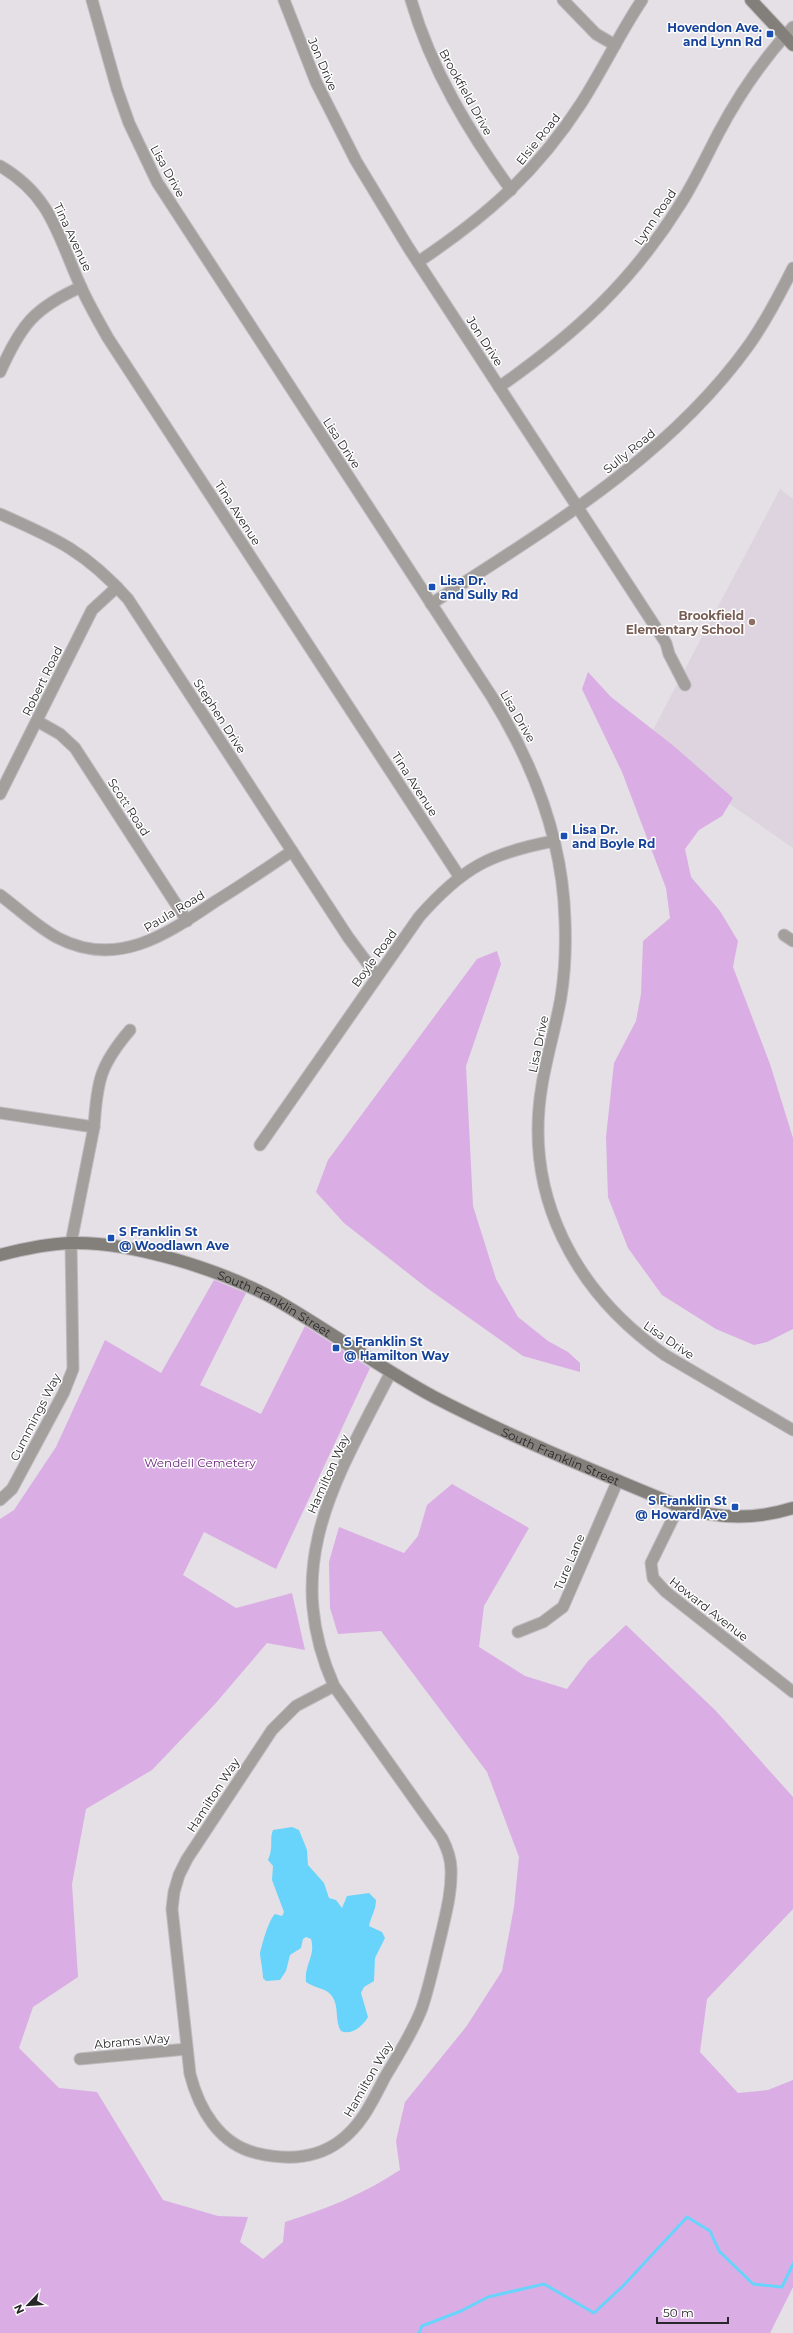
<svg xmlns="http://www.w3.org/2000/svg" width="793" height="2333" font-family="Montserrat,sans-serif">
	<rect width="100%" height="100%" fill="#e4e0e5"/>
	<path fill="#ddd4df" d="M780,489L793,499V848L645,745Z"/>
	<g fill="#daade4">
		<path d="M588,672L611,697L675,747L733,798L722,816L699,830L685,849L691,877L720,911L738,941L733,967L770,1064L793,1138V1329L767,1342L754,1345L716,1329L662,1295L628,1248L608,1197L606,1137L614,1063L636,1021L641,994L643,941L670,918L666,888L622,772L582,689Z"/>
		<path d="M497,951L501,964L466,1066L473,1206L496,1279L518,1317L548,1341L568,1352L580,1363V1372L523,1356L427,1288L344,1223L316,1192L328,1160L477,959Z"/>
		<path d="M214,1280L246,1293L200,1385L261,1414L305,1326L370,1368L276,1569L204,1532L183,1575L236,1608L292,1593L305,1650L267,1643L215,1704L152,1770L86,1809L72,1884L78,1977L33,2007L19,2048L59,2088L97,2092L163,2200L218,2216L248,2217L240,2242L263,2259L283,2242L285,2222C326,2209 364,2194 400,2170L396,2141L405,2102L466,2027L502,1971L514,1907L519,1857L487,1772L381,1631L338,1634L330,1608L329,1562L339,1527L404,1553L418,1536L427,1505L452,1484L529,1528L484,1606L479,1647L525,1676L567,1689L588,1661L626,1625L716,1711L793,1797V1909L707,1999L700,2052L738,2093L768,2090L793,2080V2287L770,2333H0V1519L14,1510L56,1447L105,1340L161,1373Z"/>
	</g>
	<path fill="#69d4fb" d="M292,1827L299,1830L307,1850L308,1865L324,1883L329,1898L336,1900L342,1908L347,1896L369,1893L376,1900C376,1910 371,1916 369,1926L382,1932L385,1938L375,1958L374,1981L364,1987L361,1993L368,2017C363,2026 351,2036 341,2031C334,2019 340,2006 331,1995C326,1988 314,1988 306,1982C304,1964 316,1956 311,1939L306,1937L303,1939L301,1948L290,1955L286,1971L280,1980L266,1981L263,1978C263,1971 260,1957 260,1953C262,1944 269,1919 275,1914L282,1916L284,1912L272,1880L273,1866L268,1860C274,1846 269,1840 273,1830Z"/>
	<g fill="none" stroke-linecap="round" stroke-linejoin="round">
		<path stroke="#69d4fb" stroke-width="3" d="M419,2333L422,2326L461,2311L488,2297L544,2284L594,2313L623,2286L687,2217L710,2231L719,2251L753,2284L782,2287L793,2264"/>
		<defs>
			<g id="street">
				<path d="M92,0L117,89L129,123L157,182L492,697C534,765 563,840 565,921C566,946 565,972 561,997C556,1026 547,1055 542,1085C523,1196 575,1292 665,1355L793,1430"/>
				<path d="M284,0L316,82L356,161L408,247L666,643L669,654L685,685"/>
				<path d="M411,0C431,69 469,132 511,190"/>
				<path d="M563,0L596,34L615,45"/>
				<path d="M0,166C52,196 58,237 81,287C89,305 99,322 108,338L459,876"/>
				<path d="M418,262C487,216 537,172 582,102C603,69 620,33 642,0"/>
				<path d="M0,372C21,325 34,308 81,287"/>
				<path d="M499,387C575,334 632,282 681,203C695,181 706,157 718,134C738,96 764,58 793,27"/>
				<path d="M0,514C57,539 86,552 128,599L348,937L377,976"/>
				<path d="M431,604C546,529 668,458 749,345C766,321 780,294 793,268"/>
				<path d="M37,721L60,734L75,748L187,921"/>
				<path d="M0,794L92,610L117,587"/>
				<path d="M0,895C19,909 37,927 58,938C118,969 167,934 216,901C242,885 267,868 292,851"/>
				<path d="M784,935L793,941"/>
				<path d="M0,1113L94,1127L71,1243L73,1369L64,1392L12,1489L0,1500"/>
				<path d="M94,1127C97,1081 100,1065 130,1030"/>
				<path d="M260,1145L419,917C462,868 490,853 554,841"/>
				<path d="M679,1506L651,1563L653,1578L666,1592L793,1692"/>
				<path d="M518,1632L543,1622L563,1607L618,1480"/>
				<path d="M334,1686L442,1838C447,1848 451,1858 451,1869C452,1891 446,1913 441,1935C435,1959 430,1984 422,2008C413,2032 398,2055 385,2077C373,2100 362,2125 340,2141C316,2159 285,2160 256,2153C219,2144 199,2109 190,2074L172,1909L174,1892L179,1875L187,1859L272,1730L296,1706L334,1686C280,1564 336,1479 391,1372"/>
				<path d="M80,2059L187,2049"/>
			</g>
			<g id="secondary">
				<path d="M751,0L793,45"/>
				<path id="s1" d="M0,1255C23,1249 46,1244 70,1243C131,1241 222,1270 276,1300C330,1331 380,1368 434,1397C513,1438 597,1472 679,1506C716,1519 755,1520 793,1508"/>
			</g>
		</defs>
		<use href="#street" stroke="#bebbbf" stroke-width="13"/>
		<use href="#secondary" stroke="#bebbbf" stroke-width="14"/>
		<use href="#street" stroke="#a29f9d" stroke-width="11"/>
		<use href="#secondary" stroke="#83807c" stroke-width="12"/>
	</g>
	<g fill="#1a4fb4" stroke="#fff" stroke-width="1.5">
		<rect x="766" y="30" width="8" height="8" rx="2"/>
		<rect x="428" y="583" width="8" height="8" rx="2"/>
		<rect x="560" y="832" width="8" height="8" rx="2"/>
		<rect x="107" y="1234" width="8" height="8" rx="2"/>
		<rect x="332" y="1344" width="8" height="8" rx="2"/>
		<rect x="731" y="1503" width="8" height="8" rx="2"/>
	</g>
	<circle fill="#8d6e63" stroke="#fff" stroke-width="1.5" cx="752" cy="622" r="4"/>
	<g text-anchor="middle" dominant-baseline="central" stroke-width="3" stroke-linejoin="round" paint-order="stroke">
		<g font-size="12" font-weight="bold" fill="#164399" stroke="#fff" text-anchor="start">
			<text x="762" y="27" text-anchor="end">Hovendon Ave.<tspan x="762" dy="14">and Lynn Rd</tspan></text>
			<text x="440" y="580">Lisa Dr.<tspan x="440" dy="14">and Sully Rd</tspan></text>
			<text x="572" y="829">Lisa Dr.<tspan x="572" dy="14">and Boyle Rd</tspan></text>
			<text x="119" y="1231">S Franklin St<tspan x="119" dy="14">@ Woodlawn Ave</tspan></text>
			<text x="344" y="1341">S Franklin St<tspan x="344" dy="14">@ Hamilton Way</tspan></text>
			<text x="727" y="1500" text-anchor="end">S Franklin St<tspan x="727" dy="14">@ Howard Ave</tspan></text>
		</g>
		<g font-size="12" fill="#282729" stroke="#fff">
			<text transform="translate(323 64) rotate(67)">Jon Drive</text>
			<text transform="translate(466 92) rotate(61)">Brookfield Drive</text>
			<text transform="translate(538 139) rotate(-51)">Elsie Road</text>
			<text transform="translate(168 171) rotate(61)">Lisa Drive</text>
			<text transform="translate(655 217) rotate(-56)">Lynn Road</text>
			<text transform="translate(73 237) rotate(65)">Tina Avenue</text>
			<text transform="translate(485 341) rotate(57)">Jon Drive</text>
			<text transform="translate(342 443) rotate(57)">Lisa Drive</text>
			<text transform="translate(629 451) rotate(-39)">Sully Road</text>
			<text transform="translate(238 513) rotate(57)">Tina Avenue</text>
			<text transform="translate(42 681) rotate(-64)">Robert Road</text>
			<text transform="translate(220 716) rotate(57)">Stephen Drive</text>
			<text transform="translate(518 716) rotate(60)">Lisa Drive</text>
			<text transform="translate(415 784) rotate(57)">Tina Avenue</text>
			<text transform="translate(129 807) rotate(57)">Scott Road</text>
			<text transform="translate(174 911) rotate(-31)">Paula Road</text>
			<text transform="translate(374 958) rotate(-54)">Boyle Road</text>
			<text transform="translate(538 1044) rotate(-78)">Lisa Drive</text>
			<text stroke="none"><textPath href="#s1" startOffset="287">South Franklin Street</textPath></text>
			<text transform="translate(669 1340) rotate(34)">Lisa Drive</text>
			<text transform="translate(35 1417) rotate(-63)">Cummings Way</text>
			<text stroke="none"><textPath href="#s1" startOffset="612">South Franklin Street</textPath></text>
			<text transform="translate(328 1474) rotate(-66)">Hamilton Way</text>
			<text transform="translate(569 1562) rotate(-67)">Ture Lane</text>
			<text transform="translate(709 1609) rotate(38)">Howard Avenue</text>
			<text transform="translate(213 1795) rotate(-57)">Hamilton Way</text>
			<text transform="translate(132 2041) rotate(-5)">Abrams Way</text>
			<text transform="translate(368 2079) rotate(-60)">Hamilton Way</text>
		</g>
		<g font-size="12" font-weight="bold" fill="#785e54" stroke="#fff" text-anchor="end">
			<text x="744" y="615">Brookfield<tspan x="744" dy="14">Elementary School</tspan></text>
		</g>
		<g font-size="12" fill="#692778" stroke="#fff">
			<text x="200" y="1462">Wendell Cemetery</text>
		</g>
	</g>
	<g transform="translate(28 2305) rotate(245)" stroke="#ffffff" stroke-width="3" paint-order="stroke">
	<path d="M0-3L7 15L0 10L-7 15Z" fill="#282729"/>
	<text y="-6" font-size="11" font-weight="bold" text-anchor="middle" fill="#282729">N</text>
	</g>
	<path d="M657 2317v6h71v-6" fill="none" stroke="#282729" stroke-width="2"/>
	<text x="663" y="2317" font-size="12" fill="#282729" stroke="#ffffff" stroke-width="3" paint-order="stroke">50 m</text>
</svg>
